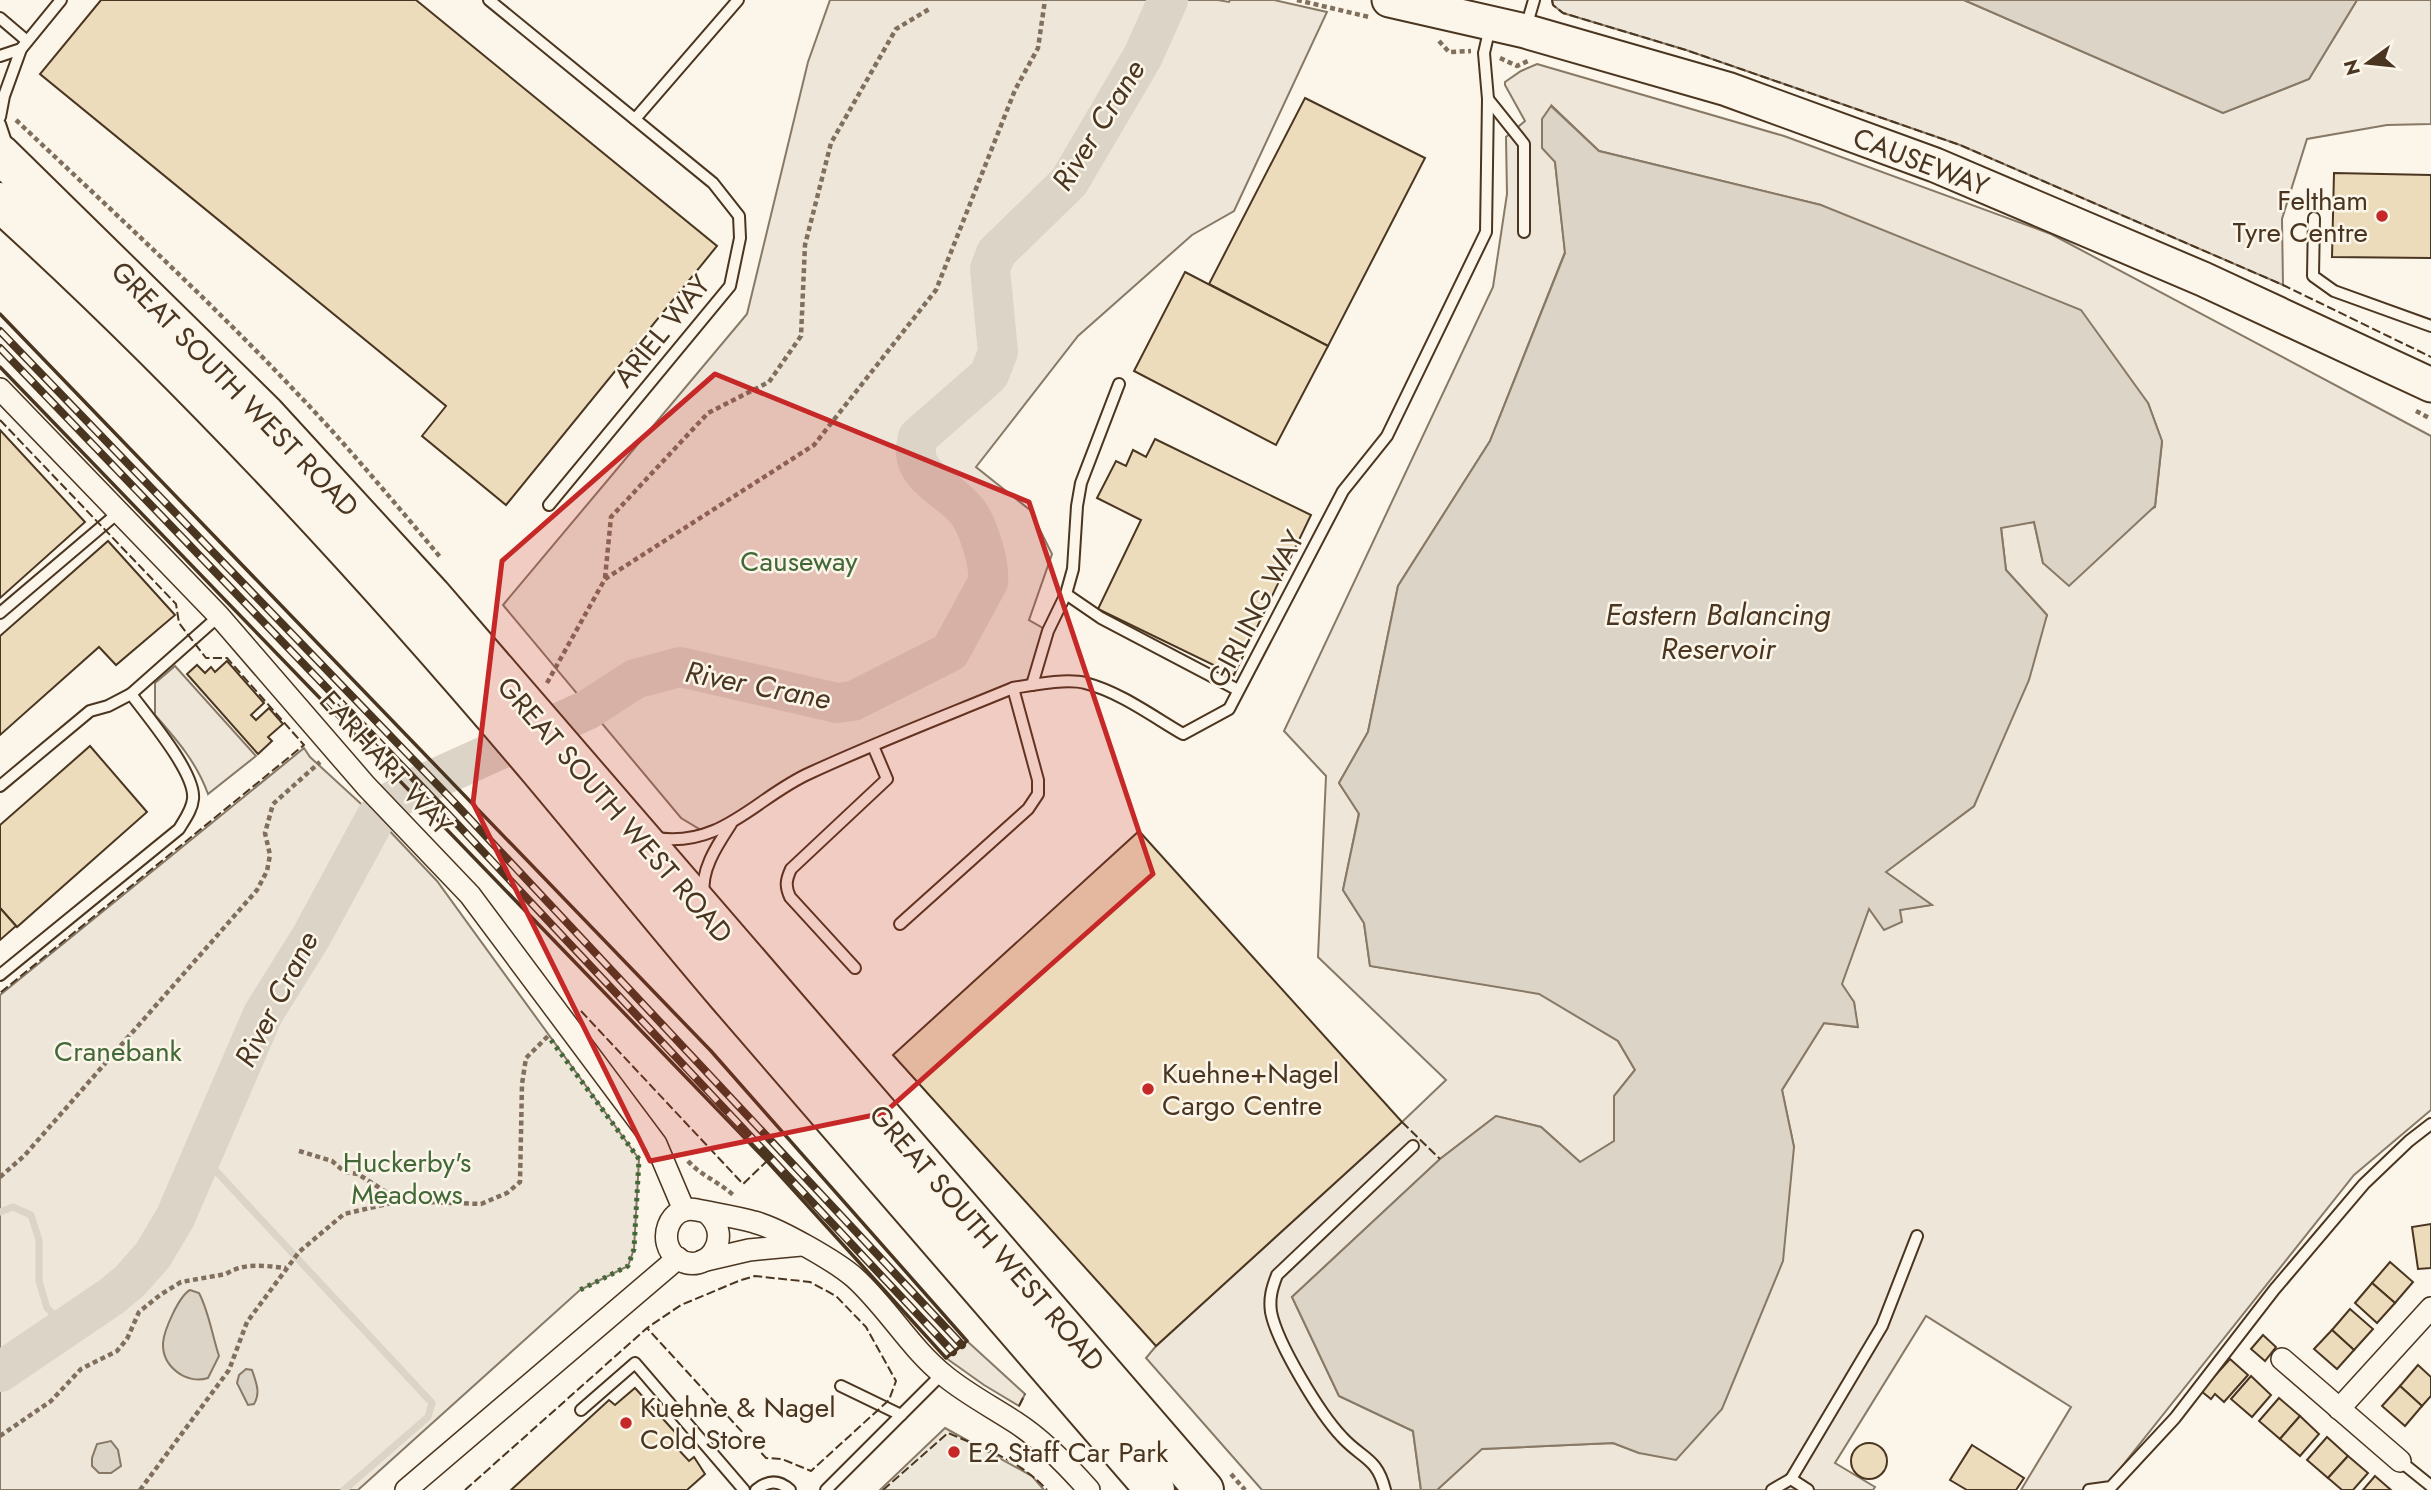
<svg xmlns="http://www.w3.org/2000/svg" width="2431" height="1490" font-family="Jost,sans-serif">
	<rect width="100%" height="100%" fill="#fbf6e9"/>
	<g fill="#ede6d9" stroke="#887966" stroke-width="2">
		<path d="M830,0H1218L1229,2L1230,0H1274L1327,12L1234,211L1192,235L1078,336L976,467L1030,510L1052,554L1029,620L1048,631L1032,685L873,746L706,833L681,818L503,605L747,314L808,62Z"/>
		<path d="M1552,0H1964L2223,113L2309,79L2357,0H2431V124L2387,125L2307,139L2282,219L2283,285L1960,145L1686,50L1563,13L1553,5Z"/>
		<path d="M1537,64L1784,136L2051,234L2431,436V1110L2354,1175L2103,1490H2021L2071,1407L1926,1316L1835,1463L1875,1487L1873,1490H1437L1481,1449L1613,1443L1639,1453L1794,1147L1782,1090L1824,1023L1857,1027L1854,1002L1841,985L1869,908L1899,910L1931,905L1885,872L1974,806L2047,615L2006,570L2001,527L2034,522L2043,563L2155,507L2162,442L2148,403L1821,205L1599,151L1552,106L1555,162L1565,252L1490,441L1398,586L1368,732L1339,783L1359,813L1343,890L1364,923L1370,966L1539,993L1618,1041L1635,1070L1614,1096V1141L1581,1163L1541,1127L1496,1116L1440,1159L1292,1297L1339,1396L1413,1431L1421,1490H1262L1146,1358L1156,1346L1402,1122L1446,1080L1318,957L1326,776L1284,731L1493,287L1507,194L1506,137L1525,121L1505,85V82L1521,71Z"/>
		<path d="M175,666L256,756L208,794C197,763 177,740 155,715V683Z"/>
		<path d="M304,748L310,757L384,825L437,881L639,1159L634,1249L628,1266L580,1290L358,1490H0V995Z"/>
		<path d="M967,1341L1025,1394L1019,1406L984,1385L946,1358Z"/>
	</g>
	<path fill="#ede7d9" stroke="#887966" stroke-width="2" d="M945,1428L1032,1476L1044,1490H880Z"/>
	<g fill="#dcd4c6" stroke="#887966" stroke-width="2">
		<path d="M1964,0H2357L2309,79L2223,113Z"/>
		<path d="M1551,106L1599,151L1821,205L2081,310L2148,403L2162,441L2155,506L2069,586L2043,563L2034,522L2001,528L2006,570L2047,615L2029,680L1974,806L1886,872L1932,905L1900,910L1902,922L1884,930L1869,909L1842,984L1854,1002L1858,1027L1824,1023L1782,1090L1794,1147L1783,1261L1722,1409L1676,1460L1639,1453L1613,1443L1482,1449L1437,1490H1421L1413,1431L1339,1396L1292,1297L1440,1159L1496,1116L1541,1127L1580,1162L1614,1141V1096L1635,1070L1618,1041L1539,994L1370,966L1364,923L1343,890L1359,814L1339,783L1368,732L1398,586L1490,441L1565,253L1555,162L1542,148V119Z"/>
		<path d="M190,1290L199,1293C209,1312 212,1335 219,1356L208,1378C187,1385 162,1367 163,1343C164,1330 179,1296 190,1290Z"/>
		<path d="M246,1369L252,1370C256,1382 261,1393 254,1404L248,1405L237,1383L239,1375Z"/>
		<path d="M111,1441L118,1450L121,1466L111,1473H99L92,1466V1458L97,1444Z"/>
	</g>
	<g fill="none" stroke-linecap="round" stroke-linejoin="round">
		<g stroke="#dcd4c6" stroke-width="7">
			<path d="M202,1156L432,1403L428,1417L344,1490"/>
			<path d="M0,1212L13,1207L31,1215L39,1240V1281L47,1308L67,1327"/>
		</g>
		<path stroke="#dcd4c6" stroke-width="40" d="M0,1372L112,1296L130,1281L153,1255L175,1218L263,1014L311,937L376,817L391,802L410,790L587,710L635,679L680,667L837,703L853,701L950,652L988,582C990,564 978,524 966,510C952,492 918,479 916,454C915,449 917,442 918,437L989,375L998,352L990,269L996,253L1069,182L1143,56L1168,0"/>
	</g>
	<g fill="#ecdcbc" stroke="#4a3520" stroke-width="2">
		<path d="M101,0H416L717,246L506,505L422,436L446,406L40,74Z"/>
		<path d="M1305,98L1425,158L1328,346L1209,284Z"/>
		<path d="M2334,173L2431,175V258L2332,257Z"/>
		<path d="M1185,272L1328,346L1276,445L1134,371Z"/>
		<path d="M0,430L85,522L0,598Z"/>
		<path d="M1155,439L1311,515L1234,675L1098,609L1141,520L1097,498L1116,461L1126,466L1133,450L1146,457Z"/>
		<path d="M108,541L175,615L116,665L99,647L0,735V636Z"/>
		<path d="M227,661L264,703L251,715L256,720L269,708L283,724L268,737L272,741L258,754L187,674L197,665L205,673L211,667L215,672Z"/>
		<path d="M90,746L147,812L17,927L0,908V825Z"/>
		<path d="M1139,831L1402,1122L1156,1346L893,1055Z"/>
		<path d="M0,908L16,926L0,940Z"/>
		<path d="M2431,1224V1268L2418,1269L2412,1227Z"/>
		<path d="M2390,1262L2413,1282L2395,1303L2372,1283Z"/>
		<path d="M2372,1283L2395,1303L2377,1323L2355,1303Z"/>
		<path d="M2350,1309L2373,1329L2354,1350L2332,1330Z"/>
		<path d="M2332,1330L2354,1350L2337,1369L2314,1349Z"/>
		<path d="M2263,1335L2276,1347L2265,1361L2251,1349Z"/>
		<path d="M2230,1359L2248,1375L2224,1402L2215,1394L2211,1399L2201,1391Z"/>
		<path d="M2418,1365L2431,1377V1396L2422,1406L2400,1386Z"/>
		<path d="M2251,1376L2271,1395L2252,1417L2231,1399Z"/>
		<path d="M2400,1386L2422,1406L2405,1426L2382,1406Z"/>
		<path d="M635,1388L683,1441L676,1447L689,1461L694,1457L705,1474L687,1490H511L609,1400L615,1405Z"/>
		<path d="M2279,1398L2300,1416L2280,1439L2259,1421Z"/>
		<path d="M2300,1416L2319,1434L2300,1456L2280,1439Z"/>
		<path d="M2327,1437L2348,1456L2328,1478L2307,1460Z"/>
		<circle cx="1869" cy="1461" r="18"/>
		<path d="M1972,1445L2024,1478L2016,1490H1967L1950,1480Z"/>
		<path d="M2348,1456L2368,1473L2353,1490H2342L2328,1478Z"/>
		<path d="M2375,1476L2391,1490H2363Z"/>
	</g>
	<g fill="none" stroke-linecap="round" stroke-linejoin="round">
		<defs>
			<g id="lane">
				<path d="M489,0L713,183L739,216L740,238L730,286L549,505"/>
				<path d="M0,18L27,41"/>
				<path d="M1526,27L1534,0"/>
				<path d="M0,56L21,49"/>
				<path d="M1488,99L1524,144V232"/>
				<path d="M0,117L4,96L21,49L61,0"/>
				<path d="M635,119L738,0"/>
				<path d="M0,124L8,148"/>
				<path d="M2314,218L2313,276L2334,291L2431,326"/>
				<path d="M1066,594L1101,618L1238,690"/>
				<path d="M0,613L119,512"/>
				<path d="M1032,685L1048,631L1066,594L1073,569L1077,506L1081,483L1119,384"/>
				<path d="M0,786L90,711L108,706L131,694L219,616"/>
				<path d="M656,838C723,848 756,797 810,773C877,742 945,716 1013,688C1032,685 1067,678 1085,683C1120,692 1152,716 1183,734L1229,709L1343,491L1387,436L1486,232L1488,99L1484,53L1490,27"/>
				<path d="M704,895C700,870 718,844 731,824"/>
				<path d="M900,924L1028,809L1038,794V780L1013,688"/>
				<path d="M855,968L790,897C785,886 786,880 791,869L887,779L873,746"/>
				<path d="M0,975L179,829C185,819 192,810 193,799C196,773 147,716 131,694"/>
				<path d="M841,1386L901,1415"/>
				<path d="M581,1410L635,1363L744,1490"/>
				<path d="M2400,1461L2431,1486"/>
				<path d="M1791,1479L1808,1490"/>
				<path d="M756,1490C768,1480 779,1480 790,1490"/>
				<path d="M826,1490L942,1374"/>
				<path d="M1385,1490C1377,1457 1362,1459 1342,1437C1320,1414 1277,1343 1271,1312C1269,1298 1272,1288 1277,1275L1413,1146"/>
				<path d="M1772,1490L1791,1479L1882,1326L1917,1236"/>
				<path d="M2089,1490L2111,1487L2175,1418L2274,1290L2364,1184L2409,1141L2431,1124"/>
			</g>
			<g id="street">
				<path d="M0,389L219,616L366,786L470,895L656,1144L684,1210"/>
				<path d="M707,1213C735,1237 706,1277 678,1259C655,1243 669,1203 697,1210C716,1214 736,1217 754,1222C778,1228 837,1262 855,1278C888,1308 910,1348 945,1376C967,1394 992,1407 1015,1422C1043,1440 1068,1466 1089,1490"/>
				<path d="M702,1261L749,1250L801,1245"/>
				<path d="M2282,1359L2400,1461"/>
				<path d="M2339,1409L2431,1308"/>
				<path d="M406,1490L678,1258"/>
			</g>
			<path id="primary" d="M1389,0L1525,31L1727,89L1935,165L2203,279L2431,385"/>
			<g id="highway">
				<path d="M0,154L265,414L431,595L1204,1490"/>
				<path d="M0,202C193,377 371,570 539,769C602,844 664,921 728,996C870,1161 1012,1326 1155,1490"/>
			</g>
		</defs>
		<use href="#lane" stroke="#4a3520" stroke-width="14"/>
		<use href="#street" stroke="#4a3520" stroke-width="24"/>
		<use href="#primary" stroke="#4a3520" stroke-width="37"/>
		<use href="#highway" stroke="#4a3520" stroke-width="42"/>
		<g stroke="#7f6f5c" stroke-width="4.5" stroke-dasharray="5 3.5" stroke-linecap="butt">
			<path d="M1297,0L1369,17"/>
			<path d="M1439,41L1449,52L1471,51"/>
			<path d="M1500,58L1517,66L1530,60"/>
			<path d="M16,120C110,209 205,296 294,390C346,444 393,501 441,558"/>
			<path d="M2416,411L2431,419"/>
			<path d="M605,578L611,517L708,413L769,382L801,336L805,245L831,143L896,29L931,8"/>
			<path d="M547,683L605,579L814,445L936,290L1015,90L1038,48L1045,0"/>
			<path d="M299,1151L332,1161L345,1172L358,1174L400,1201L481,1204L507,1193L520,1182L522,1084L526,1058L550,1034"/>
			<path d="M688,1161C701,1176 720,1182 734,1196"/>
			<path d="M0,1177L24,1156L257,890L267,871L270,855L265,833L273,804L320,762"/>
			<path d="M0,1436L51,1401L81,1369L117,1351L127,1339L139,1312L160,1295L181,1282L226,1274C244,1262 266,1266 286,1268"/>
			<path d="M1231,1474L1245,1490"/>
			<path d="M140,1490L229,1370L247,1322L299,1252L344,1214L400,1201"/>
		</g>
		<use href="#lane" stroke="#fbf6e9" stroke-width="10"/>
		<use href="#street" stroke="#fbf6e9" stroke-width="21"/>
		<use href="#primary" stroke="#fbf6e9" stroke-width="33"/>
		<use href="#highway" stroke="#fbf6e9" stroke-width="38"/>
		<defs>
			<g id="rail">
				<path d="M0,331L454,802L962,1345"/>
				<path d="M0,348L445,811L953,1352"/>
			</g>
		</defs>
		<use href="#rail" stroke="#4a3520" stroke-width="8"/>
		<use href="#rail" stroke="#fbf6e9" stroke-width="5" stroke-dasharray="16" stroke-linecap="butt"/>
		<path stroke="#436837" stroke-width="5" stroke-dasharray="3.5 5" stroke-linecap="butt" d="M551,1040L639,1159L634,1249L628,1266L580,1290"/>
		<g stroke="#4a3520" stroke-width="2" stroke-dasharray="9 3.5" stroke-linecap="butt">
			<path d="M1552,0L1553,5L1563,13L1686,50L1960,145L2283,285L2431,357"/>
			<path d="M0,420L176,604L179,623L206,658H227L304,745L0,993"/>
			<path d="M581,1011L743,1184L767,1161"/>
			<path d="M1402,1122L1440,1159"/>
			<path d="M1019,1406L1025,1394"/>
			<path d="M465,1490L647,1328L681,1305L741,1280L755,1276L810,1282L836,1296L866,1327L896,1381L889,1400L811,1471L782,1459L766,1458L647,1328"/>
			<path d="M883,1490L948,1433C983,1448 1021,1461 1047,1490"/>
		</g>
		<path stroke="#4a3520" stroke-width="3.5" d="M0,314L711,1051L967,1341L946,1358L767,1161L0,367"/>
	</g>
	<path fill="#c62828" fill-opacity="0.2" stroke="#c62828" stroke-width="5" stroke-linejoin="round" d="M715,374L1029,502L1153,874L884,1113L650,1161L473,803L502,561Z"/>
	<g fill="#c62828" stroke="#fbf6e9" stroke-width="2.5">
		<circle cx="2382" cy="216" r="7"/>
		<circle cx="1148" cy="1089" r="7"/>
		<circle cx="626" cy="1423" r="7"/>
		<circle cx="954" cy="1452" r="7"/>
	</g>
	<g text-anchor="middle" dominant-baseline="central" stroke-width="5" stroke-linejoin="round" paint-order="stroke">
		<g font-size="28" fill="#4a3520" stroke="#fbf6e9">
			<text transform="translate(1921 162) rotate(21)">CAUSEWAY</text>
			<text transform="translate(662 331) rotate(-51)">ARIEL WAY</text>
			<text transform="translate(235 389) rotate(46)">GREAT SOUTH WEST ROAD</text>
			<text transform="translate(1256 609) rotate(-62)">GIRLING WAY</text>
			<text transform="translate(386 763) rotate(48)">EARHART WAY</text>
			<text transform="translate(615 810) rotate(49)">GREAT SOUTH WEST ROAD</text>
			<text transform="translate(987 1238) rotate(49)">GREAT SOUTH WEST ROAD</text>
		</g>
		<g font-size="28" fill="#4a3520" stroke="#fbf6e9" text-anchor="start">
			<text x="2368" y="200" text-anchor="end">Feltham<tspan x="2368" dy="32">Tyre Centre</tspan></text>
			<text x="1162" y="1073">Kuehne+Nagel<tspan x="1162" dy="32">Cargo Centre</tspan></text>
			<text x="640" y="1407">Kuehne &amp; Nagel<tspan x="640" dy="32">Cold Store</tspan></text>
			<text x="968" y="1452">E2 Staff Car Park</text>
		</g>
		<g font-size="28" fill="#436837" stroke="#fbf6e9">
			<text x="799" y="561">Causeway</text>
			<text x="118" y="1051">Cranebank</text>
			<text x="407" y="1162">Huckerby's<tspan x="407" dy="32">Meadows</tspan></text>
		</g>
		<g font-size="30" font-style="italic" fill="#4a3520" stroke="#fbf6e9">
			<text transform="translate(1098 125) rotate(-58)">River Crane</text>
			<text x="1718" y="614">Eastern Balancing<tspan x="1718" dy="34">Reservoir</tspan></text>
			<text transform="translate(758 685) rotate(11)">River Crane</text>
			<text transform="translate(276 999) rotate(-63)">River Crane</text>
		</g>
	</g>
	<g transform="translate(2368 63) rotate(255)" stroke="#fbf6e9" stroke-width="5" paint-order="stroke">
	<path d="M0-5L12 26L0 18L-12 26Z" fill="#4a3520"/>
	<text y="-10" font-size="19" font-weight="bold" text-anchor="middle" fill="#4a3520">N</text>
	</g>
</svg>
